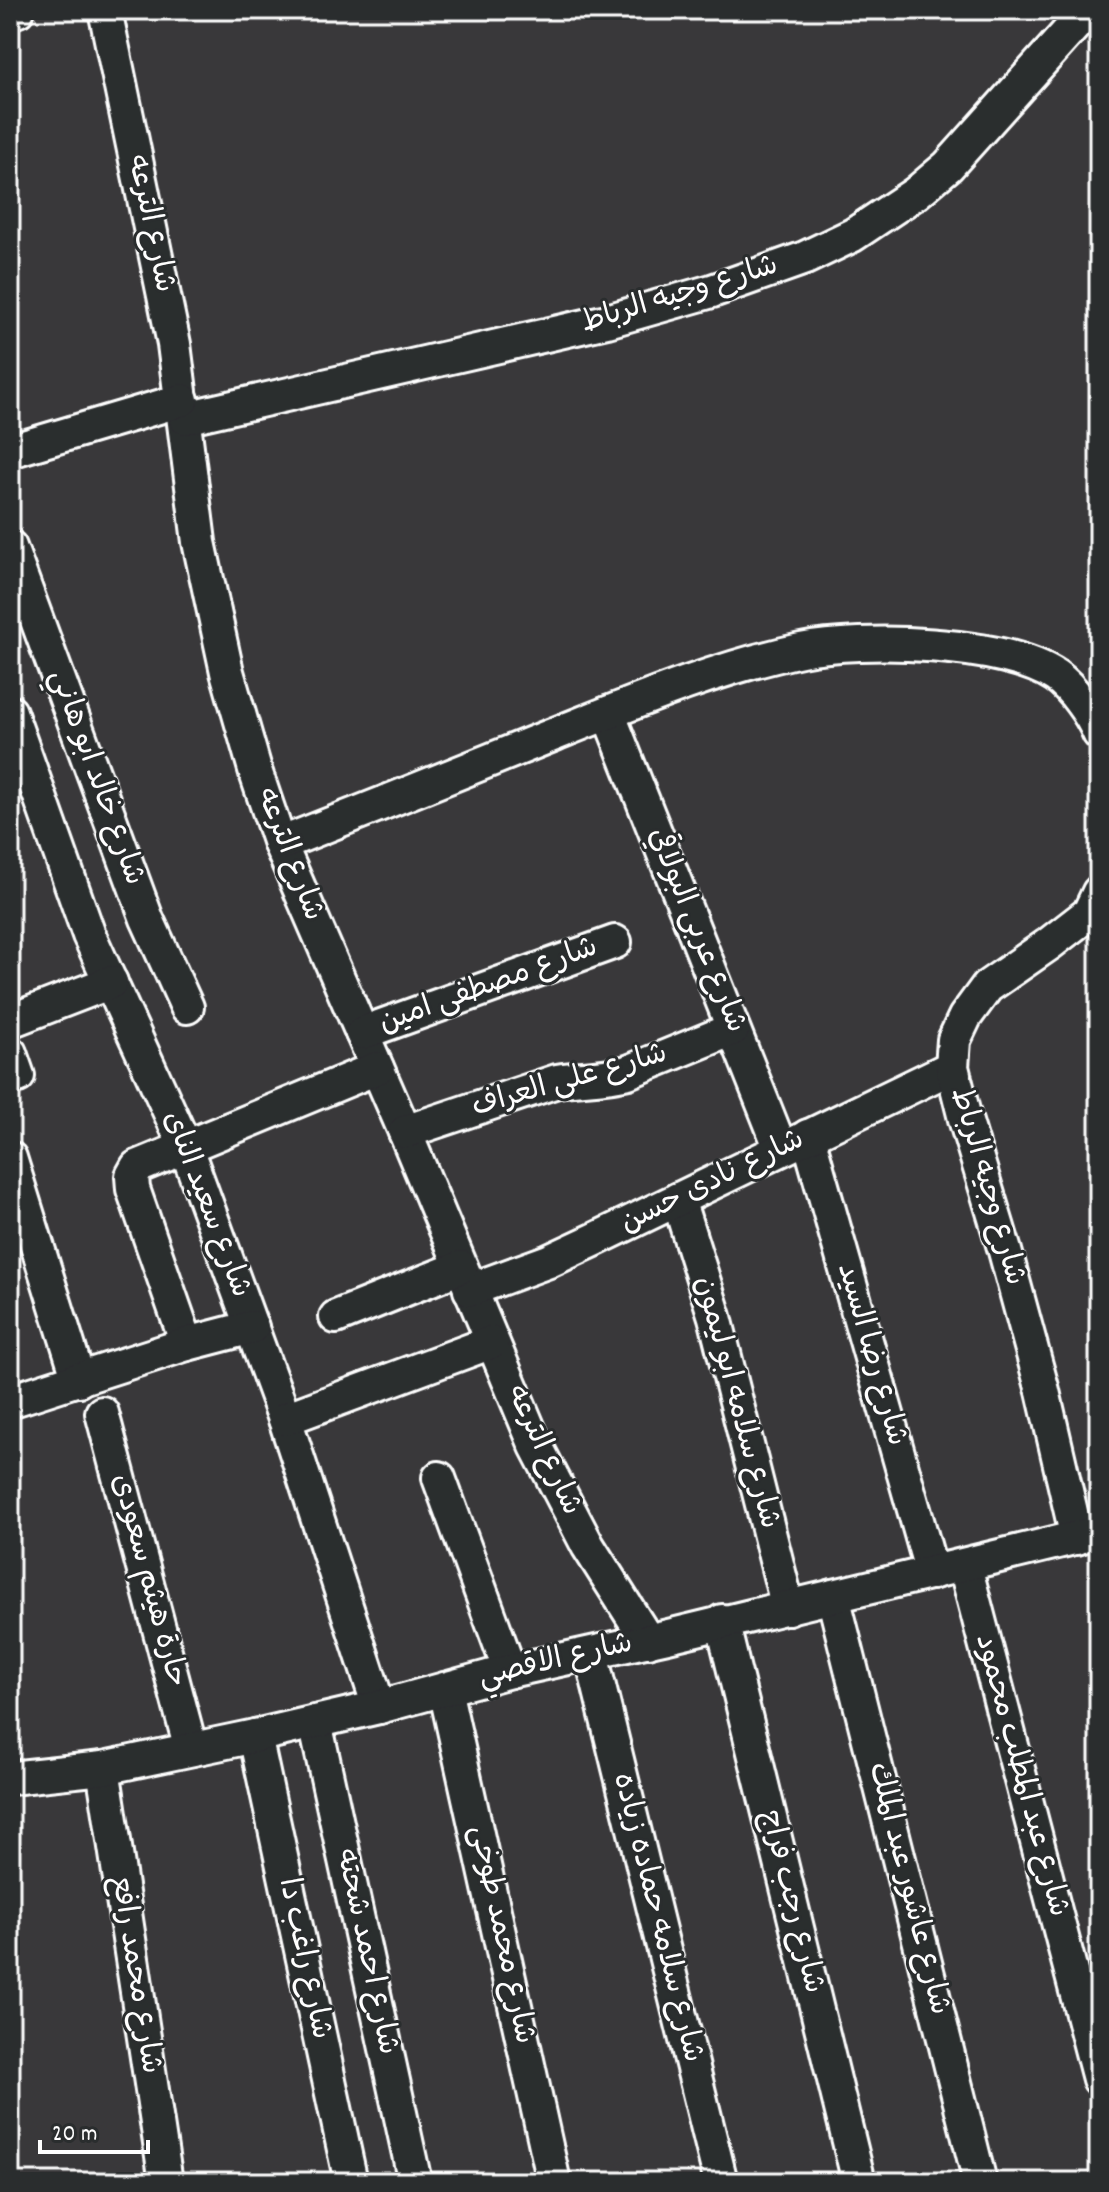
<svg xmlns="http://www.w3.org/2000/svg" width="1109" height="2192" font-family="Dekko,'Playpen Sans Arabic',sans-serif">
	<rect width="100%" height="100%" fill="#39383a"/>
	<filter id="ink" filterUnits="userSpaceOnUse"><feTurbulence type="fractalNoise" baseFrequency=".0125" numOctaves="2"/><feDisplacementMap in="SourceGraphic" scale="16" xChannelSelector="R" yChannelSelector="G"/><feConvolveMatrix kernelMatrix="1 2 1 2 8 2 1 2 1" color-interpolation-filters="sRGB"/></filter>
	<g filter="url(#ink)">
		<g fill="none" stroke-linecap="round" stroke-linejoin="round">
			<defs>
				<g id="minor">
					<path d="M105,10L174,344L199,542L227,672L256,773L280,844L405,1132L536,1446L588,1546L648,1641"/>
					<path d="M10,13L18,10"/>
					<path d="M185,418L607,321L712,291L805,258L853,235L916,193L948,166L1088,10"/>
					<path d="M10,451L182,400"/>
					<path d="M10,547L147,919L187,1007"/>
					<path d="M10,712L89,935L186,1148L285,1419L379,1707"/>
					<path d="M608,713L781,1149"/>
					<path d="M280,844C372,808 463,771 555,734C635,702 716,668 801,650C862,638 1004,641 1056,676C1072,687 1092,715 1099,733"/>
					<path d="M10,1021L111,982"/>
					<path d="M362,1033L615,942"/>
					<path d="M10,1053L18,1076"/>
					<path d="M405,1132L557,1081C581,1077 605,1078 628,1072L733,1029"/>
					<path d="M808,1136L932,1573"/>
					<path d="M10,1158L79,1380"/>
					<path d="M678,1199L715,1317L788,1608"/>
					<path d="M470,1290L549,1261L594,1240L952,1067"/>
					<path d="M336,1317L461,1267"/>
					<path d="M187,1344L133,1189L132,1176L137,1167L377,1068"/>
					<path d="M10,1401L187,1344L252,1327"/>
					<path d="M102,1413L191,1749"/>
					<path d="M285,1419L492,1342"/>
					<path d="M439,1478L510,1671"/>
					<path d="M1077,1538L1043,1391L1005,1251L965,1119L952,1067L954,1040L965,1017L987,987L1049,944L1089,913L1099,892"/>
					<path d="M965,1566L1099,2079"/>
					<path d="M833,1596L980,2182"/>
					<path d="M722,1621L859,2182"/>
					<path d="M591,1654L721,2182"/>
					<path d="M445,1689L554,2182"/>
					<path d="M315,1722L415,2182"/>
					<path d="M255,1736L351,2182"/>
					<path d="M103,1768L166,2182"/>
					<path d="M10,1778L103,1768L255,1736L379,1707L510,1671L668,1636L1099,1532"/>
				</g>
			</defs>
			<use href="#minor" stroke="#fff" stroke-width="38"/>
			<use href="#minor" stroke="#2a2d2e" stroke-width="32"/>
		</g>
	</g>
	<g text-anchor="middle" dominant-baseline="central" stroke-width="6" stroke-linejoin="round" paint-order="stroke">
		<g font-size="30" fill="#fff" stroke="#2a2d2e">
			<text transform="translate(149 224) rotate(78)">شارع الترعه</text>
			<text transform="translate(680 296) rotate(-17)">شارع وجيه الرباط</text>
			<text transform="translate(95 778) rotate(70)">شارع خالد ابو هاني</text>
			<text transform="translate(288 855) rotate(69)">شارع الترعه</text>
			<text transform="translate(695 931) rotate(68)">شارع عربى البولاقي</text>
			<text transform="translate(489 987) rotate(-20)">شارع مصطفى امين</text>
			<text transform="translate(570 1082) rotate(-16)">شارع على العراف</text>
			<text transform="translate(713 1183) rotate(-26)">شارع نادى حسن</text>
			<text transform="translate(986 1187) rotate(74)">شارع وجيه الرباط</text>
			<text transform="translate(205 1205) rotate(69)">شارع سعيد الناى</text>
			<text transform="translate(870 1355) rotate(74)">شارع رضا السيد</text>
			<text transform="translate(735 1403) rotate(75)">شارع سلامه ابو ليمون</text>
			<text transform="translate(542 1451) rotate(65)">شارع الترعه</text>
			<text transform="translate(147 1581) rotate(75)">حارة هيثم سعودى</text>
			<text transform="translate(556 1662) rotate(-13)">شارع الاقصي</text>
			<text transform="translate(1020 1776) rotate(75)">شارع عبد المطلب محمود</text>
			<text transform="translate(907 1889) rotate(76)">شارع عاشور عبد الملك</text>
			<text transform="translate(790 1902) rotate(76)">شارع رجب فراج</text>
			<text transform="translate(656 1918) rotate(76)">شارع سلامه حماده زياده</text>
			<text transform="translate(500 1935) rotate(78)">شارع محمد طوخى</text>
			<text transform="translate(365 1952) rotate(78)">شارع احمد شحته</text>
			<text transform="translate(303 1959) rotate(78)">شارع راغب دا</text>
			<text transform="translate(134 1975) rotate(81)">شارع محمد رافع</text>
		</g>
	</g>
	<rect width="1109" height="2192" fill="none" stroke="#2a2d2e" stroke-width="40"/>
	<rect x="20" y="20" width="1069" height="2152" fill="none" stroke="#fff" stroke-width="3" filter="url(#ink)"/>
	<path d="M40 2140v12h108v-12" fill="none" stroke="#ffffff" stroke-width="4"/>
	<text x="52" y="2140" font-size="24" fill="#ffffff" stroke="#2a2d2e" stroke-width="6" paint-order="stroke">20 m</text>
</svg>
